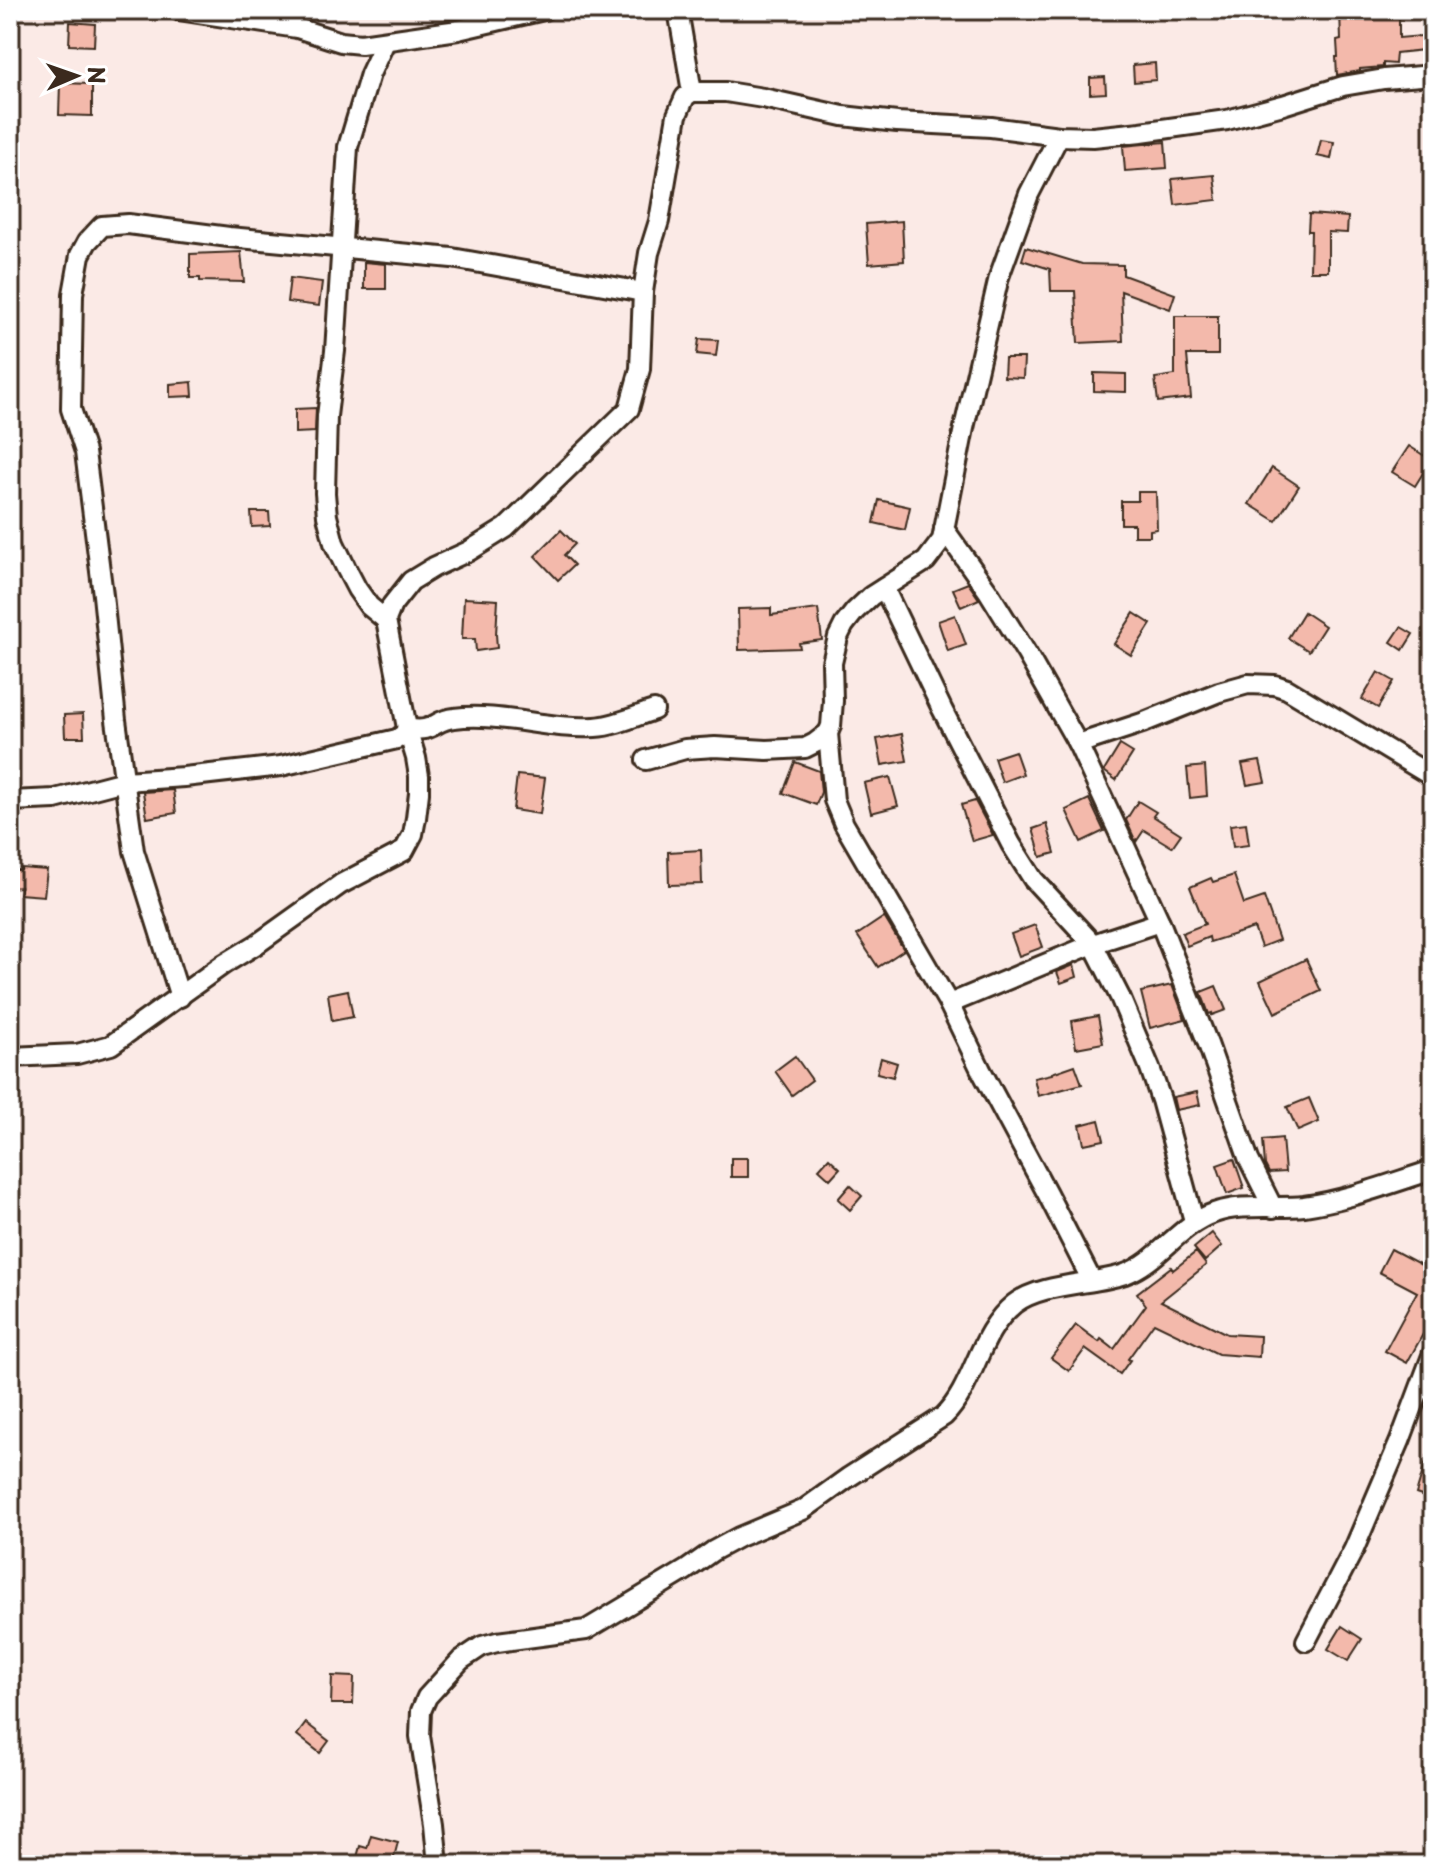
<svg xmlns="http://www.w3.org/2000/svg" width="1443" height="1875" font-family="'Playpen Sans',sans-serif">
	<rect width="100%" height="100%" fill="#fbeae6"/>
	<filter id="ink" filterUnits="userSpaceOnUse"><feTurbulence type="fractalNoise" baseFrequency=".0125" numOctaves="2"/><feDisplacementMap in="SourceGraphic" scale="16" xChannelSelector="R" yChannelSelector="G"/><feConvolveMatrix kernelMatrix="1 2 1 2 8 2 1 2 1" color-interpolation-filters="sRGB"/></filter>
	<g filter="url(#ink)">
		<g fill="#f3b9ab" stroke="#3b2a1e" stroke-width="2">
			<path d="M1340,10H1399V38L1433,35V49L1396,53L1395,64L1383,63V67L1360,69V71L1337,75L1336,57H1338L1337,41L1341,40Z"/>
			<path d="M70,22L95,24L94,46L69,45Z"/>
			<path d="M1155,63L1156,80L1134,82L1133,65Z"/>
			<path d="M1105,77L1106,93L1090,94V78Z"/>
			<path d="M60,83L92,84V116L59,115Z"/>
			<path d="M1321,140L1334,142L1331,159L1317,156Z"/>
			<path d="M1165,142L1167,168L1125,171L1123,146Z"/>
			<path d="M1214,175L1217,200L1175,205L1172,179Z"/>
			<path d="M1309,214L1348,217L1347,233L1328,232V271H1310L1311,231H1308Z"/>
			<path d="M902,221L904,261L869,264L866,224Z"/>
			<path d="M1026,247L1082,264L1123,265V275L1175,294L1170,309L1121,291L1123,341L1078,343L1075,291H1051L1050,269L1022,260Z"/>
			<path d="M241,252L244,282L200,281V278H190V254Z"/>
			<path d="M364,262L386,264V289H364Z"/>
			<path d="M290,278L322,282L319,306L287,302Z"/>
			<path d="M1175,316H1218V355H1187L1191,398L1158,402L1155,378L1175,375Z"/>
			<path d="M699,339L718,340L716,356L697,354Z"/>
			<path d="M1005,358H1024L1023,378L1004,377Z"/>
			<path d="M1094,373L1126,374V392L1094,391Z"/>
			<path d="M192,382L193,396L170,397V384Z"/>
			<path d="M316,408L315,432L295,433V409Z"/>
			<path d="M1409,446L1431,460L1415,486L1392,472Z"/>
			<path d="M1272,468L1299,486L1276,521L1249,504Z"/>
			<path d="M1138,492H1156L1157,529L1150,530V536H1134V524H1121V501H1138Z"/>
			<path d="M879,500L910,507L905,530L874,523Z"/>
			<path d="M251,512H269L270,526L252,527Z"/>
			<path d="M561,530L575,544L564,555L574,565L558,580L535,556Z"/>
			<path d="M968,583L979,599L961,607L953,589Z"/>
			<path d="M464,598L498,600L496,634L497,648L476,651L475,639H462Z"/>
			<path d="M771,608V615L818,609L822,640L799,643L800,648L739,650L738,609Z"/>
			<path d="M1304,612L1325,626L1309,651L1288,638Z"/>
			<path d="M1134,613L1151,624L1131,655L1114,644Z"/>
			<path d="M955,615L966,645L948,651L938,621Z"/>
			<path d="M1401,627L1413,634L1403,650L1391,642Z"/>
			<path d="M1378,672L1394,681L1378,708L1362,699Z"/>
			<path d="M83,714L84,737H65L64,715Z"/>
			<path d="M902,734L907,761L882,765L877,739Z"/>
			<path d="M1120,745L1133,753L1116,780L1104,771Z"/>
			<path d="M1015,751L1023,774L1002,782L994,758Z"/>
			<path d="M1260,761L1265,782L1247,785L1242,764Z"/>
			<path d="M795,762L819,771L821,792L816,805L783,793Z"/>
			<path d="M1205,766L1207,796L1190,798L1187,768Z"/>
			<path d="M517,775L545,778L540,814L513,810Z"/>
			<path d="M890,777L898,806L871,813L864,783Z"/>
			<path d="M173,790L176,813L147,818L143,792Z"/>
			<path d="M1089,799L1104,831L1081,842L1066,810Z"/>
			<path d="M975,801L993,835L972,841L961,805Z"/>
			<path d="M1138,801L1156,812L1153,816L1181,834L1172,847L1144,830L1136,842L1126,820Z"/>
			<path d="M1246,823L1249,845L1233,847L1230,825Z"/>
			<path d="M1047,824L1055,853L1041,857L1033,829Z"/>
			<path d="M701,850L702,884L669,885L668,852Z"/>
			<path d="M21,868L47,870L44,896L19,894L20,887L10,888V870H21Z"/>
			<path d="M1234,875L1244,904L1264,897L1279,940L1261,947L1254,928L1210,942L1209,937L1187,946L1182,933L1205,924L1190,887L1211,878L1213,882Z"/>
			<path d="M884,917L904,950L878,967L857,935Z"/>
			<path d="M1035,925L1043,947L1019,956L1011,934Z"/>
			<path d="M1306,959L1321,991L1275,1013L1260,981Z"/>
			<path d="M1074,965L1077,977L1061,983L1057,972Z"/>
			<path d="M1172,985L1185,1019L1150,1028L1141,992Z"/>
			<path d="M1216,986L1226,1010L1212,1015V1013L1209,1014L1201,992Z"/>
			<path d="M348,990L353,1017L332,1021L328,994Z"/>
			<path d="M1098,1016L1103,1043L1076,1048L1072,1021Z"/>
			<path d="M795,1056L812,1080L792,1095L775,1071Z"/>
			<path d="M881,1058L897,1063L893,1077L877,1073Z"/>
			<path d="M1075,1065L1082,1084L1038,1096L1034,1078L1052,1074V1073Z"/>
			<path d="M1197,1092L1200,1105L1176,1110L1173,1097Z"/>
			<path d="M1309,1098L1319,1122L1298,1131L1287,1107Z"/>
			<path d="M1099,1120L1104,1140L1084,1144L1080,1125Z"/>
			<path d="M1282,1138L1285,1172L1269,1173L1265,1165L1263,1140Z"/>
			<rect x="731" y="1158" width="17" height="19"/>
			<path d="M829,1158L840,1168L830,1179L819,1169Z"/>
			<path d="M1234,1159L1244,1188L1227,1194L1217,1165Z"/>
			<path d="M850,1185L862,1196L850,1210L838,1199Z"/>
			<path d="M1212,1233L1222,1246L1205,1261L1194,1248Z"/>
			<path d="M1391,1249L1433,1271V1316L1407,1363L1385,1351L1417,1292L1379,1272Z"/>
			<path d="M1196,1252L1206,1265L1161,1301L1227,1334L1260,1336L1259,1357L1218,1354L1154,1323L1128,1359L1130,1360L1120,1374L1085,1349L1069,1371L1051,1358L1076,1325L1099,1342L1101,1339L1114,1349L1146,1305L1137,1293L1171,1267L1173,1270Z"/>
			<path d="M1429,1451H1433V1500L1416,1494Z"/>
			<path d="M1342,1626L1362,1639L1348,1661L1328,1649Z"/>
			<path d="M332,1676L354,1677L353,1704H331Z"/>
			<path d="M306,1723L329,1741L320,1753L297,1735Z"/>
			<path d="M371,1835L398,1842L392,1865H355L360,1846L367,1848Z"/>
		</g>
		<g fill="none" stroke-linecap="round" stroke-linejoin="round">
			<defs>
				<g id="street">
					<path d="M178,10L297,28L341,42L361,44L458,30L544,10"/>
					<path d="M678,10L692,92"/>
					<path d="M385,42L370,74L348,147L335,351L327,416L325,493L327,516L334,543L346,568L357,589L369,606L386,620"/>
					<path d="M944,529L988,591L1027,654L1078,744L1160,922L1208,1044L1249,1160L1273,1208"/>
					<path d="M884,588L942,709L1011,844L1033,879L1093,944L1120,997L1150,1068L1161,1100L1194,1221"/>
					<path d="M407,728C434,734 433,720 454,718C501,712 548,730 595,727C615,726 636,716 654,710"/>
					<path d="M828,733L834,800L844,824L949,1004L981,1070L1047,1193L1092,1281"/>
					<path d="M1078,744L1142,723L1219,692L1248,684L1275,685L1287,689L1433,777"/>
					<path d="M646,760L685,749L715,747L767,750L805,748L815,743L828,733L831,726L833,701L832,663L838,637L844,625L855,611L871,596L926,561L942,540L964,428L999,277L1029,194L1059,136"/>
					<path d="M10,801L55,799L124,781L184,777L281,766L397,739L404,734L407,728"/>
					<path d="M180,997L134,851L116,720L103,595L85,452L71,409L73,294L80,255L87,242L102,226L128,224L229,237L452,258L643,292"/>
					<path d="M949,1004L1093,944L1160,922"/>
					<path d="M10,1057L77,1054L111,1045L224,964L257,944L341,884L404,851L413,834L416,818L419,793V776L416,758L407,728L386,620L392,605L411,581L434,567L469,551L506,528L629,409L640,369L643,292L649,253L659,221L677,115L685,97L692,92H726L763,98L843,116L897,122L991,127L1059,136L1093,137L1141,132L1227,120L1283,105L1343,86L1384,79L1433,75"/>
					<path d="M1306,1641L1354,1549L1400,1441L1433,1353"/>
					<path d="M438,1865L434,1824L420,1736L421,1711L427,1697L461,1660L482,1646L497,1642L586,1630L686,1570L713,1551L739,1537L803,1510L849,1477L944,1416C975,1385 978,1333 1014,1304C1041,1283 1092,1285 1125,1274C1160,1261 1178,1225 1214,1213C1242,1203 1275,1209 1304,1206C1348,1200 1391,1183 1433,1170"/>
				</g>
			</defs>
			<use href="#street" stroke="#3b2a1e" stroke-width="24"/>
			<use href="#street" stroke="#fff" stroke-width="18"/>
		</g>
	</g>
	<rect width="1443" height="1875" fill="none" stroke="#fff" stroke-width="40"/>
	<rect x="20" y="20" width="1403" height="1835" fill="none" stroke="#3b2a1e" stroke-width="3" filter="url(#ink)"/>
	<g transform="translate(76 76) rotate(88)" stroke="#ffffff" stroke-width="6" paint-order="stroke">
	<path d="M0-6L14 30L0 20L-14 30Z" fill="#3b2a1e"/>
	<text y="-12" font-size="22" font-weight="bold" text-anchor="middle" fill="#3b2a1e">N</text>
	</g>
</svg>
